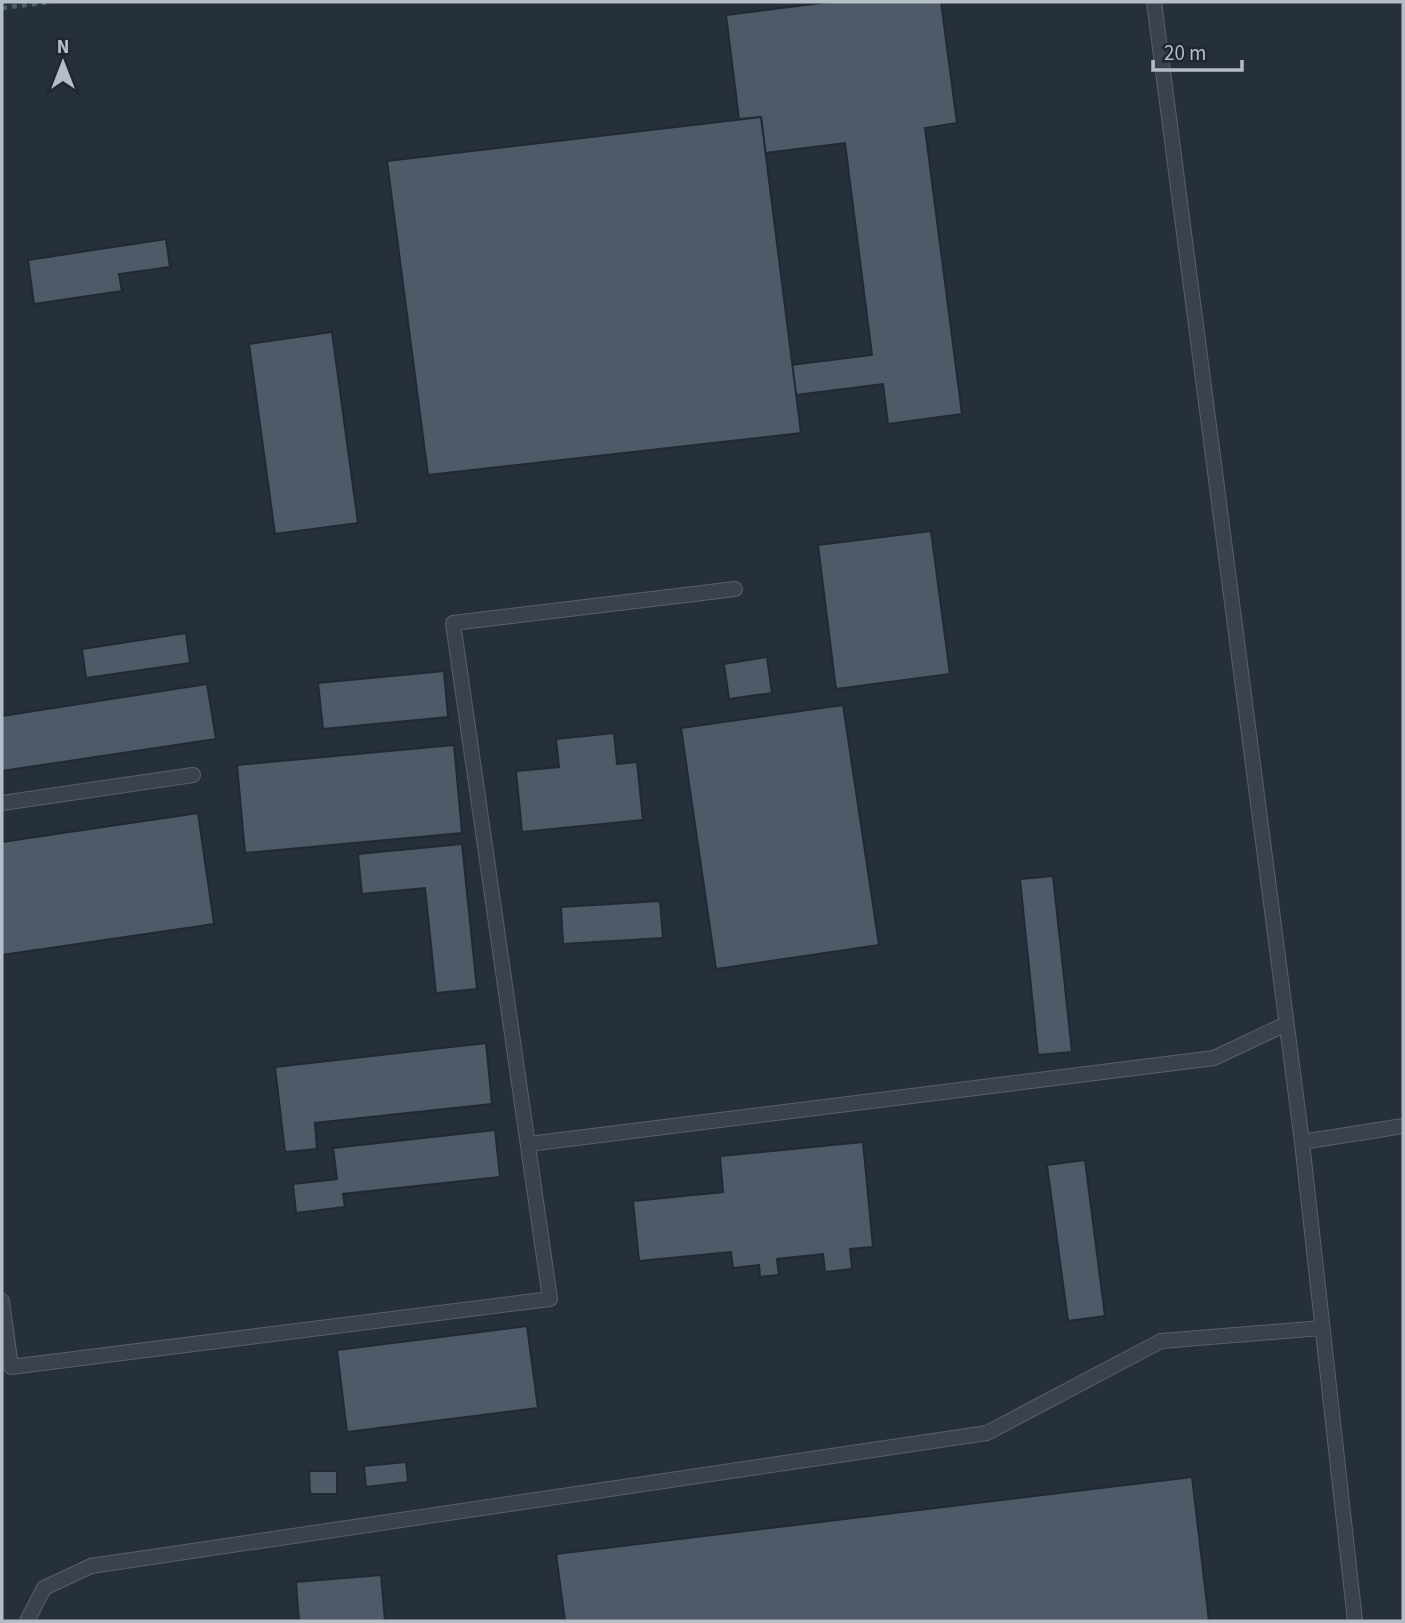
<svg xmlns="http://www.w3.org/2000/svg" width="1405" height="1623" font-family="'Source Sans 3',sans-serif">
	<rect width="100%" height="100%" fill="#26303b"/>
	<g fill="#4e5a67" stroke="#212933" stroke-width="2">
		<path d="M829,2H941L957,123L925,128L962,414L888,424L883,384L796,395L791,365L872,355L845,143L765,153L761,117L739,119L726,15Z"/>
		<path d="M761,117L801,433L428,475L387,161Z"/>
		<path d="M166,239L170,267L119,274L122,291L34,304L28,260Z"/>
		<path d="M332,332L358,523L275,534L249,344Z"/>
		<path d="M931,531L950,674L836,689L818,545Z"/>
		<path d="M186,633L190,663L86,678L82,649Z"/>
		<path d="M767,657L772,693L729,699L724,664Z"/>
		<path d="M444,671L448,717L323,729L318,683Z"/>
		<path d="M207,684L216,739L2,771V716Z"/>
		<path d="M843,705L879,945L716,969L681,728Z"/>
		<path d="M614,733L617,764L637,762L643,820L522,832L516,771L559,767L556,739Z"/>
		<path d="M454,745L462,833L245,853L237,765Z"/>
		<path d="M198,813L214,924L2,955V842Z"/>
		<path d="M462,844L477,989L436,993L425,888L362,894L358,854Z"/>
		<path d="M1053,876L1072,1052L1038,1055L1020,879Z"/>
		<path d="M660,901L663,938L563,944L561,907Z"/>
		<path d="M486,1043L492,1104L315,1123L317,1149L285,1152L275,1067Z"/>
		<path d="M495,1130L500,1177L343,1194L345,1207L296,1213L293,1184L337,1179L333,1148Z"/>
		<path d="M863,1142L873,1247L850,1249L852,1269L825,1272L823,1254L777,1259L779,1275L760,1277L759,1265L733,1268L731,1252L639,1261L633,1201L723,1192L720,1156Z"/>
		<path d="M1085,1160L1105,1316L1068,1321L1047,1165Z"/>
		<path d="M527,1326L538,1408L347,1432L337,1350Z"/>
		<path d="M406,1462L408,1482L366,1487L364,1466Z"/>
		<path d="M309,1471H337V1494H310Z"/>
		<path d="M1192,1477L1209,1621H565L556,1554Z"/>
		<path d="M381,1575L385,1621H299L296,1582Z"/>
	</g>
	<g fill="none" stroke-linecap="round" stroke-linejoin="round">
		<defs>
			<g id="service">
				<path d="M1154,2L1302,1142L1355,1621"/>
				<path d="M2,803L193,775"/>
				<path d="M1302,1142L1403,1126"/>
				<path d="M529,1144L1214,1058L1286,1024"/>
				<path d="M2,1301L11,1367L550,1299L453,623L735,589"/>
				<path d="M27,1621L44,1588L91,1566L987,1433L1161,1341L1322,1328"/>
			</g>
		</defs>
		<use href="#service" stroke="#58606a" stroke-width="16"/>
		<path stroke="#4a5c5e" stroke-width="4.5" stroke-dasharray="5 5" stroke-linecap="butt" d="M2,8L52,2"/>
		<use href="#service" stroke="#3a424c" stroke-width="14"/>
	</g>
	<rect width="1405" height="1623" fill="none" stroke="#b5bdc7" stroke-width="7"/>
	<g transform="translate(63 63)" stroke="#1f2731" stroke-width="5" paint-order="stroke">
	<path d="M0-5L12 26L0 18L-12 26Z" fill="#b5bdc7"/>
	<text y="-10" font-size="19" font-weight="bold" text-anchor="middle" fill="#b5bdc7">N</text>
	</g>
	<path d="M1153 60v10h89v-10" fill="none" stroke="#b5bdc7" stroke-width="3.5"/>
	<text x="1164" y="60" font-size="21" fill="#b5bdc7" stroke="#1f2731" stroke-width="5" paint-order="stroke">20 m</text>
</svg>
